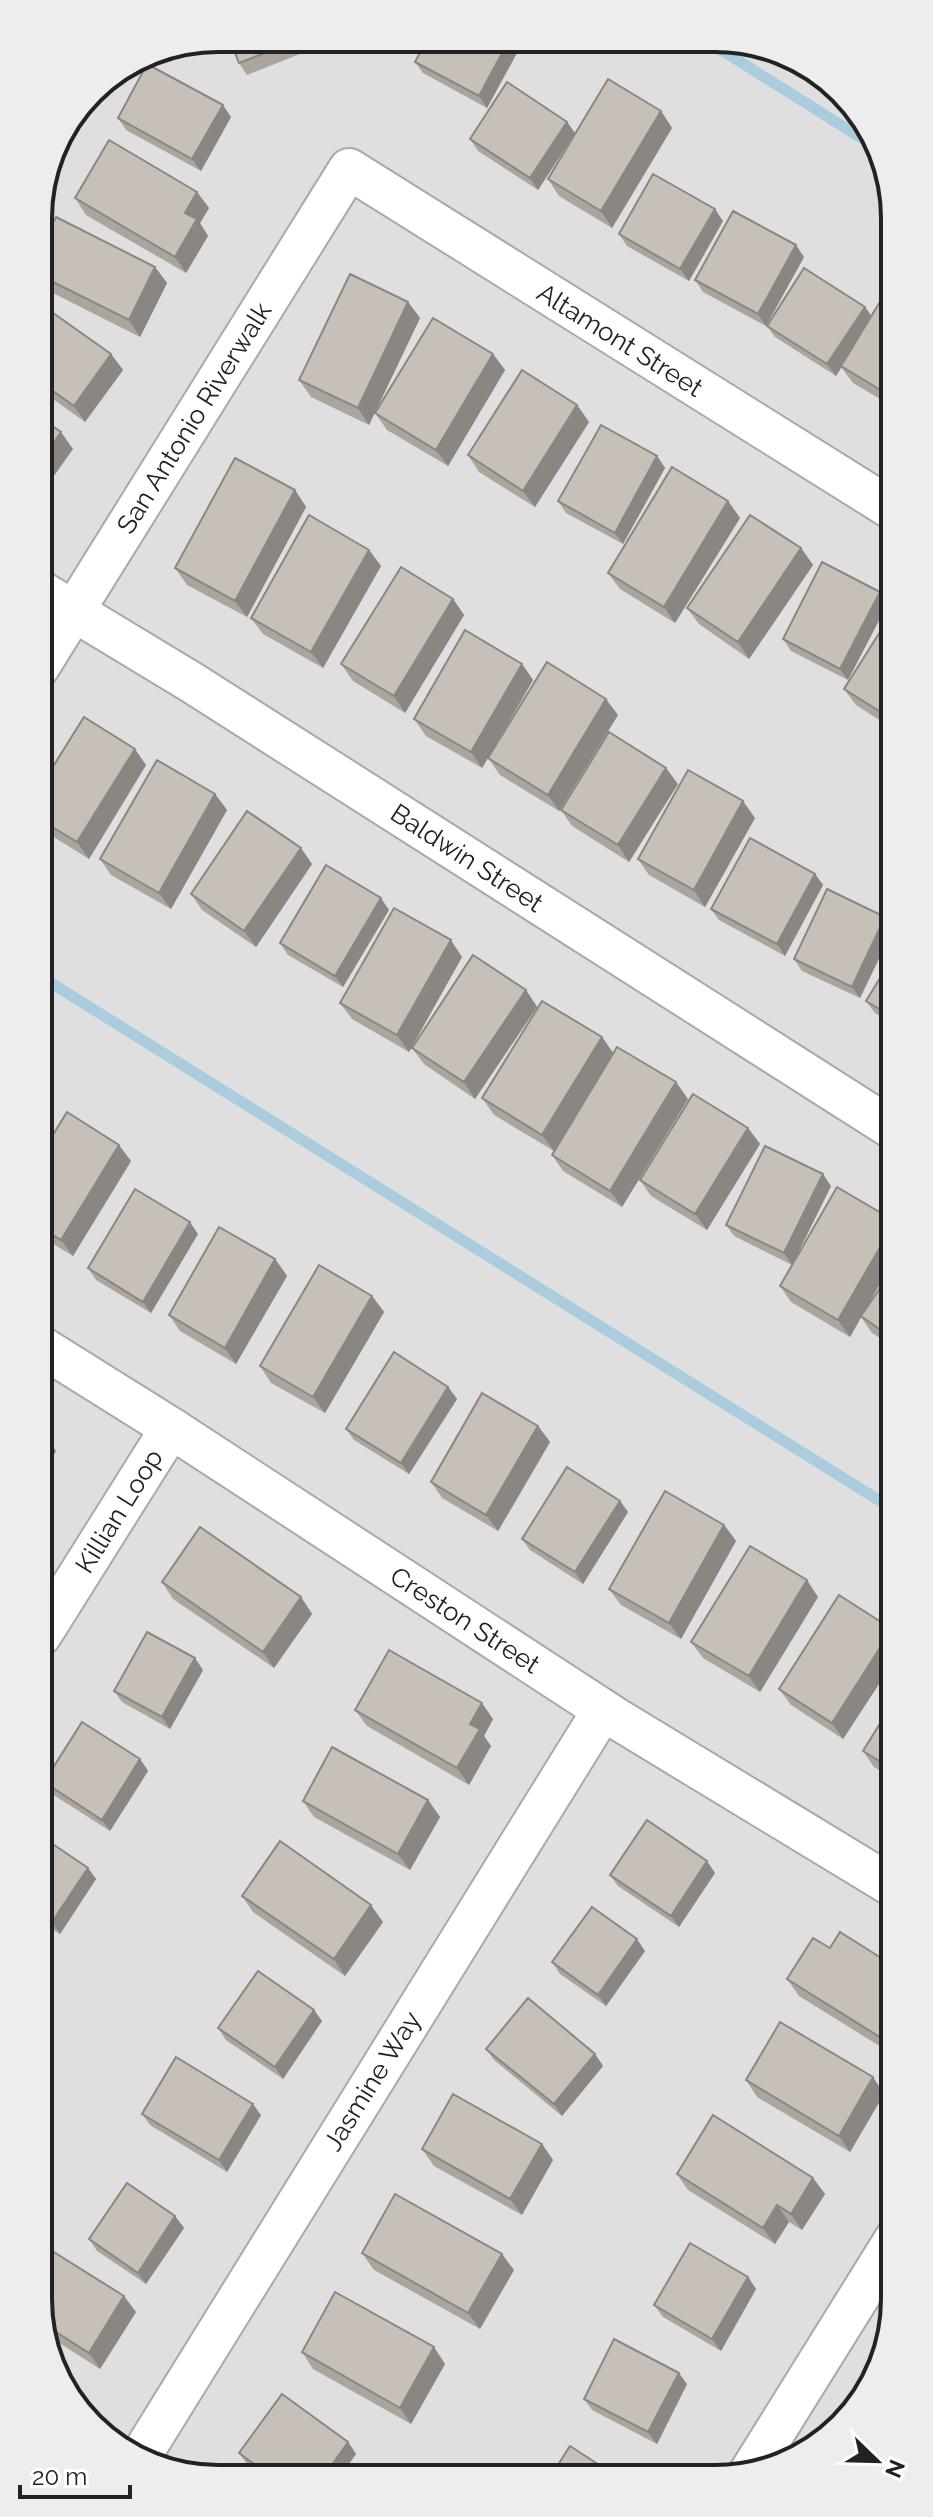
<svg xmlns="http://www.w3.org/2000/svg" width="933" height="2517" font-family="Raleway,sans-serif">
	<rect width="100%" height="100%" fill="#f2f0e9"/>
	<path fill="#e0dfdf" d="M218,38L751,42L843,91L891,182L895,2311L851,2417L751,2475L183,2476L91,2427L42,2335L38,206L56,139L99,83L149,52Z"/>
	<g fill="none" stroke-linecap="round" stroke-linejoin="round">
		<g stroke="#abccde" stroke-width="11">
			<path d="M707,41L871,144"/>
			<path d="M40,976L893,1509"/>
		</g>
		<defs>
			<g id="minor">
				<path d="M39,590L191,682L893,1129"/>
				<path d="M39,667L349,169L892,509"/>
				<path d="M40,1346L171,1428L614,1717L894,1887"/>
				<path d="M41,1635L171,1428"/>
				<path d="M142,2454L603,1710"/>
				<path d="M748,2475L895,2239"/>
			</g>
		</defs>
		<use href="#minor" stroke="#a9a9a9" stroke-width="44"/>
		<use href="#minor" stroke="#fff" stroke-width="40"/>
	</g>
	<g fill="#aba59e">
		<path d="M229,38L305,39L310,50L247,75L239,63Z"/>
		<path d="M345,39H377L348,43Z"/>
		<path d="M524,40L487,108L423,73L415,62Z"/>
		<path d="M661,111L672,128L612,228L559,196L548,179Z"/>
		<path d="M231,117L201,171L126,130L118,118Z"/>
		<path d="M567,122L575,133L538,190L478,151L470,139Z"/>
		<path d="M197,192L209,208L200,223L208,236L186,273L86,215L75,198Z"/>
		<path d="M723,221L689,281L627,246L619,234Z"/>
		<path d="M38,253L155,267L167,283L140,337L41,287L39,284Z"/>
		<path d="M804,257L766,326L703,292L695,280Z"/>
		<path d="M892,282V406L853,383L841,367L836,376L775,337L767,326L865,307L871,316Z"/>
		<path d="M408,302L420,318L369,425L311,397L299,380Z"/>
		<path d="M39,303L111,354L123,370L85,422L39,389Z"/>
		<path d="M493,354L505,370L448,466L387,430L375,413Z"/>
		<path d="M577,405L589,422L535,507L479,472L468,455Z"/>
		<path d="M657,456L665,468L623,544L566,513L558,501Z"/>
		<path d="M295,490L306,507L247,617L187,585L175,568Z"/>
		<path d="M728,501L740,518L675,623L620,589L608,573Z"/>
		<path d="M801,548L813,565L749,659L699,624L687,608Z"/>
		<path d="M369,550L381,566L323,668L263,634L251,618Z"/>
		<path d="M453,599L464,615L405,713L353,681L341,664Z"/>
		<path d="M888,603L848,680L791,651L783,639Z"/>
		<path d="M892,613V728L856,705L844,689Z"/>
		<path d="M522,664L533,680L490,755L618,715L559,811L500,775L488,758L482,768L426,736L414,719Z"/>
		<path d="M146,765L89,859L39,828V789Z"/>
		<path d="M678,784L629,862L572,826L561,810Z"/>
		<path d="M215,794L227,810L171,909L111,875L100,859Z"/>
		<path d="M755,818L705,907L649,875L638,859Z"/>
		<path d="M312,864L256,947L202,910L191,894Z"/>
		<path d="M815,874L823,885L785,956L719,920L711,909Z"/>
		<path d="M389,910L343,987L288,955L280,943Z"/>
		<path d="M893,927L860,998L802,971L794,959Z"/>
		<path d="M462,957L409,1052L352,1019L340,1003Z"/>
		<path d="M893,957V1024L875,1013L866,1001Z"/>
		<path d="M526,990L537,1007L475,1099L424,1064L412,1048Z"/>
		<path d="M602,1037L613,1053L554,1151L494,1115L482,1098Z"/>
		<path d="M688,1099L622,1207L563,1171L552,1155Z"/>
		<path d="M748,1128L760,1144L707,1230L651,1196L640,1180Z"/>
		<path d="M40,1156L131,1161L73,1256L40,1236Z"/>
		<path d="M831,1186L796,1257L863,1313L893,1269V1347L872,1333L861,1317L850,1337L791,1302L780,1286L792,1265L734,1236L726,1225Z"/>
		<path d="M198,1234L151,1313L96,1280L88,1268Z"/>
		<path d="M275,1259L287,1276L236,1364L180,1331L169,1315Z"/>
		<path d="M372,1296L384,1312L325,1413L271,1383L260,1366Z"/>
		<path d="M448,1387L457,1399L409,1474L354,1440L346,1429Z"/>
		<path d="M538,1426L550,1442L498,1531L442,1498L431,1482Z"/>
		<path d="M620,1501L628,1512L583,1584L530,1550L522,1539Z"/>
		<path d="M724,1525L736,1541L681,1639L621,1605L609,1589Z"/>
		<path d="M162,1582L301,1597L312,1614L274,1668L173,1599Z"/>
		<path d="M818,1597L760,1692L703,1658L691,1642Z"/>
		<path d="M892,1629L894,1631V1661L843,1739L791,1705L779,1689Z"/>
		<path d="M203,1670L170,1729L122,1702L114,1691Z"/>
		<path d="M894,1701V1779L874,1767L863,1751Z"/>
		<path d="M355,1710L493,1719L484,1736L491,1746L469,1785L367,1726Z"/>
		<path d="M140,1759L148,1771L110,1831L52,1794L44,1782Z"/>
		<path d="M428,1800L440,1817L410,1870L314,1817L303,1801Z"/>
		<path d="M41,1836L88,1868L96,1879L60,1934L41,1922Z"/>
		<path d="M715,1873L679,1927L618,1886L610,1875Z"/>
		<path d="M242,1896L383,1922L345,1976L253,1912Z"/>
		<path d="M830,1948L894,1966V2055L799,1996L787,1979Z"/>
		<path d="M645,1951L606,2006L560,1974L552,1962Z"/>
		<path d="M322,2021L283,2079L226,2040L218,2028Z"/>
		<path d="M486,2049L595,2054L603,2066L562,2116L494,2060Z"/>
		<path d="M873,2077L884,2094L850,2152L757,2097L746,2080Z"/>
		<path d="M142,2114L261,2115L227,2172L150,2125Z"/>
		<path d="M542,2144L553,2160L522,2215L434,2166L422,2149Z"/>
		<path d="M677,2174L813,2178L825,2194L802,2230L789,2222L775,2244L688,2190Z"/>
		<path d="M175,2216L184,2228L146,2284L97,2251L89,2239Z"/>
		<path d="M41,2244L136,2312L100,2369L42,2332Z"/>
		<path d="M362,2253L514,2270L480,2329L374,2270Z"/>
		<path d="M748,2277L756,2289L721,2351L663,2317L654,2305Z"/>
		<path d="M302,2352L445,2364L411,2424L313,2369Z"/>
		<path d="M687,2384L657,2444L592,2410L584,2399Z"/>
		<path d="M348,2442L356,2454L340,2476H262L247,2464L239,2453Z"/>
	</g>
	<g fill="#8b8681">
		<path d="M509,40H524L487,108L479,96Z"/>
		<path d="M223,105L231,117L201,171L192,159Z"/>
		<path d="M661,111L672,128L612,228L601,211Z"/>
		<path d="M567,122L575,133L538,190L530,178Z"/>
		<path d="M197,192L209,208L200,223L208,236L186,273L175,257L185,213Z"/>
		<path d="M715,209L723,221L689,281L680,269Z"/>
		<path d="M796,245L804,257L766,326L758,314Z"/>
		<path d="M155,267L167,283L140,337L129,320Z"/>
		<path d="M408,302L420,318L369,425L358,408Z"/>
		<path d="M865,307L873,318L836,376L827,364Z"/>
		<path d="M111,354L123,370L85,422L74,406Z"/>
		<path d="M493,354L505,370L448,466L436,450Z"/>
		<path d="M577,405L589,422L535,507L523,491Z"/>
		<path d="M61,432L73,449L39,497V464Z"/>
		<path d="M657,456L665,468L623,544L615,533Z"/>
		<path d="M295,490L306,507L247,617L235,601Z"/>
		<path d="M728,501L740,518L675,623L664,607Z"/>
		<path d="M801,548L813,565L749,659L738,642Z"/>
		<path d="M369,550L381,566L323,668L311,652Z"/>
		<path d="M880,592L888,603L848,680L840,669Z"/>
		<path d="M453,599L464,615L405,713L394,696Z"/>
		<path d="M522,664L533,680L482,768L471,752Z"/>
		<path d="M606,699L618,715L559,811L548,795Z"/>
		<path d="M135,749L146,765L89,859L77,842Z"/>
		<path d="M666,768L678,784L629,862L618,845Z"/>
		<path d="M215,794L227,810L171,909L159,893Z"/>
		<path d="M743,801L755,818L705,907L694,890Z"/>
		<path d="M301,848L312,864L256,947L244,931Z"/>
		<path d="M815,874L823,885L785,956L777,944Z"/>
		<path d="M381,898L389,910L343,987L335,976Z"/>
		<path d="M885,917L893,927V930L860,998L852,987Z"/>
		<path d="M451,940L462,957L409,1052L397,1035Z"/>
		<path d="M526,990L537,1007L475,1099L464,1082Z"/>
		<path d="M602,1037L613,1053L554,1151L542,1135Z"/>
		<path d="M676,1082L688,1099L622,1207L610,1191Z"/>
		<path d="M748,1128L760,1144L707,1230L695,1214Z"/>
		<path d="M119,1145L131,1161L73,1256L61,1240Z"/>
		<path d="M823,1174L831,1186L792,1265L784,1253Z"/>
		<path d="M190,1222L198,1234L151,1313L143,1302Z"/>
		<path d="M893,1225V1261L850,1337L838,1320Z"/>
		<path d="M275,1259L287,1276L236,1364L225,1348Z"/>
		<path d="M372,1296L384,1312L325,1413L313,1397Z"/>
		<path d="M448,1387L457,1399L409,1474L401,1463Z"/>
		<path d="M538,1426L550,1442L498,1531L486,1515Z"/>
		<path d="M48,1439L56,1451L40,1480V1454Z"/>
		<path d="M620,1501L628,1512L583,1584L575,1572Z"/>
		<path d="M724,1525L736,1541L681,1639L669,1623Z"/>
		<path d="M807,1580L818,1597L760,1692L749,1676Z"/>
		<path d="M301,1597L312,1614L274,1668L263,1652Z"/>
		<path d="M892,1629L894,1631V1661L843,1739L832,1723Z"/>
		<path d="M195,1658L203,1670L170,1729L162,1717Z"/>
		<path d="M482,1703L493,1719L484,1736L491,1746L469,1785L457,1768L470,1724Z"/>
		<path d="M140,1759L148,1771L110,1831L102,1820Z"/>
		<path d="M428,1800L440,1817L410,1870L398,1854Z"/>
		<path d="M707,1861L715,1873L679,1927L671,1916Z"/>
		<path d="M88,1868L96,1879L60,1934L52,1922Z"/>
		<path d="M371,1905L383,1922L345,1976L334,1959Z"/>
		<path d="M637,1939L645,1951L606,2006L598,1995Z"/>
		<path d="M314,2010L322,2021L283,2079L275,2067Z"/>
		<path d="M595,2054L603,2066L562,2116L554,2104Z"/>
		<path d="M873,2077L884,2094L850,2152L839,2136Z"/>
		<path d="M253,2104L261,2115L227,2172L219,2160Z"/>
		<path d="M542,2144L553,2160L522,2215L510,2199Z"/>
		<path d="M813,2178L825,2194L802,2230L791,2214Z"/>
		<path d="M777,2205L789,2222L775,2244L763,2228Z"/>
		<path d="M175,2216L184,2228L146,2284L138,2273Z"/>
		<path d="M502,2254L514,2270L480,2329L468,2313Z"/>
		<path d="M748,2277L756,2289L721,2351L712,2339Z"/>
		<path d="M124,2296L136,2312L100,2369L89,2353Z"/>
		<path d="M434,2347L445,2364L411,2424L400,2408Z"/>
		<path d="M679,2373L687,2384L657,2444L648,2432Z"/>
		<path d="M348,2442L356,2454L340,2476H324Z"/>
	</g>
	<g fill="#c7c0b8" stroke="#8b8681" stroke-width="2">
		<path d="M229,38L301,39L239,63Z"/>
		<path d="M427,39L509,40L479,96L415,62Z"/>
		<path d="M147,64L223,105L192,159L118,118Z"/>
		<path d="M608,79L661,111L601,211L548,179Z"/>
		<path d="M507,82L567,122L530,178L470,139Z"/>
		<path d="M109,140L197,192L185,213L197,219L175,257L75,198Z"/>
		<path d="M653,174L715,209L680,269L619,234Z"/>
		<path d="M733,211L796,245L758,314L695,280Z"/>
		<path d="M56,217L155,267L129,320L39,275L38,253Z"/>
		<path d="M804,268L865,307L827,364L767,326Z"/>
		<path d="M350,274L408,302L358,408L299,380Z"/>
		<path d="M892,282V397L841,366Z"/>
		<path d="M39,303L111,354L74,406L39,381Z"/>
		<path d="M433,318L493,354L436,450L375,413Z"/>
		<path d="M522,370L577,405L523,491L468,455Z"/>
		<path d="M39,417L61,432L39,464Z"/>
		<path d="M601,425L657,456L615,533L558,501Z"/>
		<path d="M235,458L295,490L235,601L175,568Z"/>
		<path d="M672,467L728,501L664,607L608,573Z"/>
		<path d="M309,515L369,550L311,652L251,618Z"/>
		<path d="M750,515L801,548L738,642L687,608Z"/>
		<path d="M822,562L880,592L840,669L783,639Z"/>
		<path d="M401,567L453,599L394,696L341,664Z"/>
		<path d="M892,613V719L844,689Z"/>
		<path d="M465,630L522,664L471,752L414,719Z"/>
		<path d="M547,662L606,699L548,795L488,758Z"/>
		<path d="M84,717L135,749L77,842L39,819V789Z"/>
		<path d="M609,732L666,768L618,845L561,810Z"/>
		<path d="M157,760L215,794L159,893L100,859Z"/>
		<path d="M688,770L743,801L694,890L638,859Z"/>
		<path d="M247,811L301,848L244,931L191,894Z"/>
		<path d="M750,838L815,874L777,944L711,909Z"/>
		<path d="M326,865L381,898L335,976L280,943Z"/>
		<path d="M827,889L885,917L852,987L794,959Z"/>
		<path d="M394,908L451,940L397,1035L340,1003Z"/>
		<path d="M473,955L526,990L464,1082L412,1048Z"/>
		<path d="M893,957V1017L866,1001Z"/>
		<path d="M542,1001L602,1037L542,1135L482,1098Z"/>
		<path d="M617,1047L676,1082L610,1191L552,1155Z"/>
		<path d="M693,1094L748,1128L695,1214L640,1180Z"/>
		<path d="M67,1112L119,1145L61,1240L40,1227V1156Z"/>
		<path d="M765,1146L823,1174L784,1253L726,1225Z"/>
		<path d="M837,1187L893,1220V1225L838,1320L780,1286Z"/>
		<path d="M135,1189L190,1222L143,1302L88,1268Z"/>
		<path d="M219,1227L275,1259L225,1348L169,1315Z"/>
		<path d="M319,1265L372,1296L313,1397L260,1366Z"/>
		<path d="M893,1269V1339L861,1316Z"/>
		<path d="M394,1352L448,1387L401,1463L346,1429Z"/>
		<path d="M482,1393L538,1426L486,1515L431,1482Z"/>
		<path d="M40,1435L48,1439L40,1454Z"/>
		<path d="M567,1467L620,1501L575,1572L522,1539Z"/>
		<path d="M665,1491L724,1525L669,1623L609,1589Z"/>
		<path d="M200,1527L301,1597L263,1652L162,1582Z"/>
		<path d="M750,1546L807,1580L749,1676L691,1642Z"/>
		<path d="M839,1595L892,1629L832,1723L779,1689Z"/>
		<path d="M147,1632L195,1658L162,1717L114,1691Z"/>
		<path d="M389,1650L482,1703L470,1724L480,1729L457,1768L355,1710Z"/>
		<path d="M894,1701V1770L863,1751Z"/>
		<path d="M82,1722L140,1759L102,1820L44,1782Z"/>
		<path d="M332,1747L428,1800L398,1854L303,1801Z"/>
		<path d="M647,1820L707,1861L671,1916L610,1875Z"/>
		<path d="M41,1836L88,1868L52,1922L41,1915Z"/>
		<path d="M280,1841L371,1905L334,1959L242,1896Z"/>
		<path d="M592,1907L637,1939L598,1995L552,1962Z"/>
		<path d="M840,1932L894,1966V2046L787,1979L813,1938L830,1948Z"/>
		<path d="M258,1971L314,2010L275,2067L218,2028Z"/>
		<path d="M528,1998L595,2054L554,2104L486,2049Z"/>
		<path d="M780,2022L873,2077L839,2136L746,2080Z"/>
		<path d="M176,2057L253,2104L219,2160L142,2114Z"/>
		<path d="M453,2094L542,2144L510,2199L422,2149Z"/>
		<path d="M713,2115L813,2178L791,2214L777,2205L763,2228L677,2174Z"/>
		<path d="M127,2183L175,2216L138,2273L89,2239Z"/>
		<path d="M395,2194L502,2254L468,2313L362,2253Z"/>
		<path d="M690,2243L748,2277L712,2339L654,2305Z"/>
		<path d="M41,2244L124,2296L89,2353L42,2323Z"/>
		<path d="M335,2292L434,2347L400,2408L302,2352Z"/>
		<path d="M614,2339L679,2373L648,2432L584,2399Z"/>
		<path d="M282,2394L348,2442L324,2476H270L239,2453Z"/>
		<path d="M570,2446L616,2476H551Z"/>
	</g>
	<g text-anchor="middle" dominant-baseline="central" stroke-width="7" stroke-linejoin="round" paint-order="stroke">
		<g font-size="26" fill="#222" stroke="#fff">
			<text transform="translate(620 340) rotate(32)">Altamont Street</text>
			<text transform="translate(194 418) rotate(-58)">San Antonio Riverwalk</text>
			<text transform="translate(467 858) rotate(33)">Baldwin Street</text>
			<text transform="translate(119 1511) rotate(-58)">Killian Loop</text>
			<text transform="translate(465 1620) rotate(33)">Creston Street</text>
			<text transform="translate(372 2081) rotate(-58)">Jasmine Way</text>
		</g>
	</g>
	<path d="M0 0H933V2517H0ZM218 52H715A166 166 0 0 1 881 218V2299A166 166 0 0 1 715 2465H218A166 166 0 0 1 52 2299V218A166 166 0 0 1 218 52Z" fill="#ededed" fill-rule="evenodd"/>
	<path fill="none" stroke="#222" stroke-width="4" d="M218 52H715A166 166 0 0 1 881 218V2299A166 166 0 0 1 715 2465H218A166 166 0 0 1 52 2299V218A166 166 0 0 1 218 52Z"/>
	<g transform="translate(877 2461) rotate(113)" stroke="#ffffff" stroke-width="6" paint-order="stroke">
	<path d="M0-6L14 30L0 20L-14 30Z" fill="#222222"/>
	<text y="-12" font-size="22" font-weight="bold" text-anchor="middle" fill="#222222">N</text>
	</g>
	<path d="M20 2485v12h110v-12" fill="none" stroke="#222222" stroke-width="4"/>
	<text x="32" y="2485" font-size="24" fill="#222222" stroke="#ffffff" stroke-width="6" paint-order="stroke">20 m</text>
</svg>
